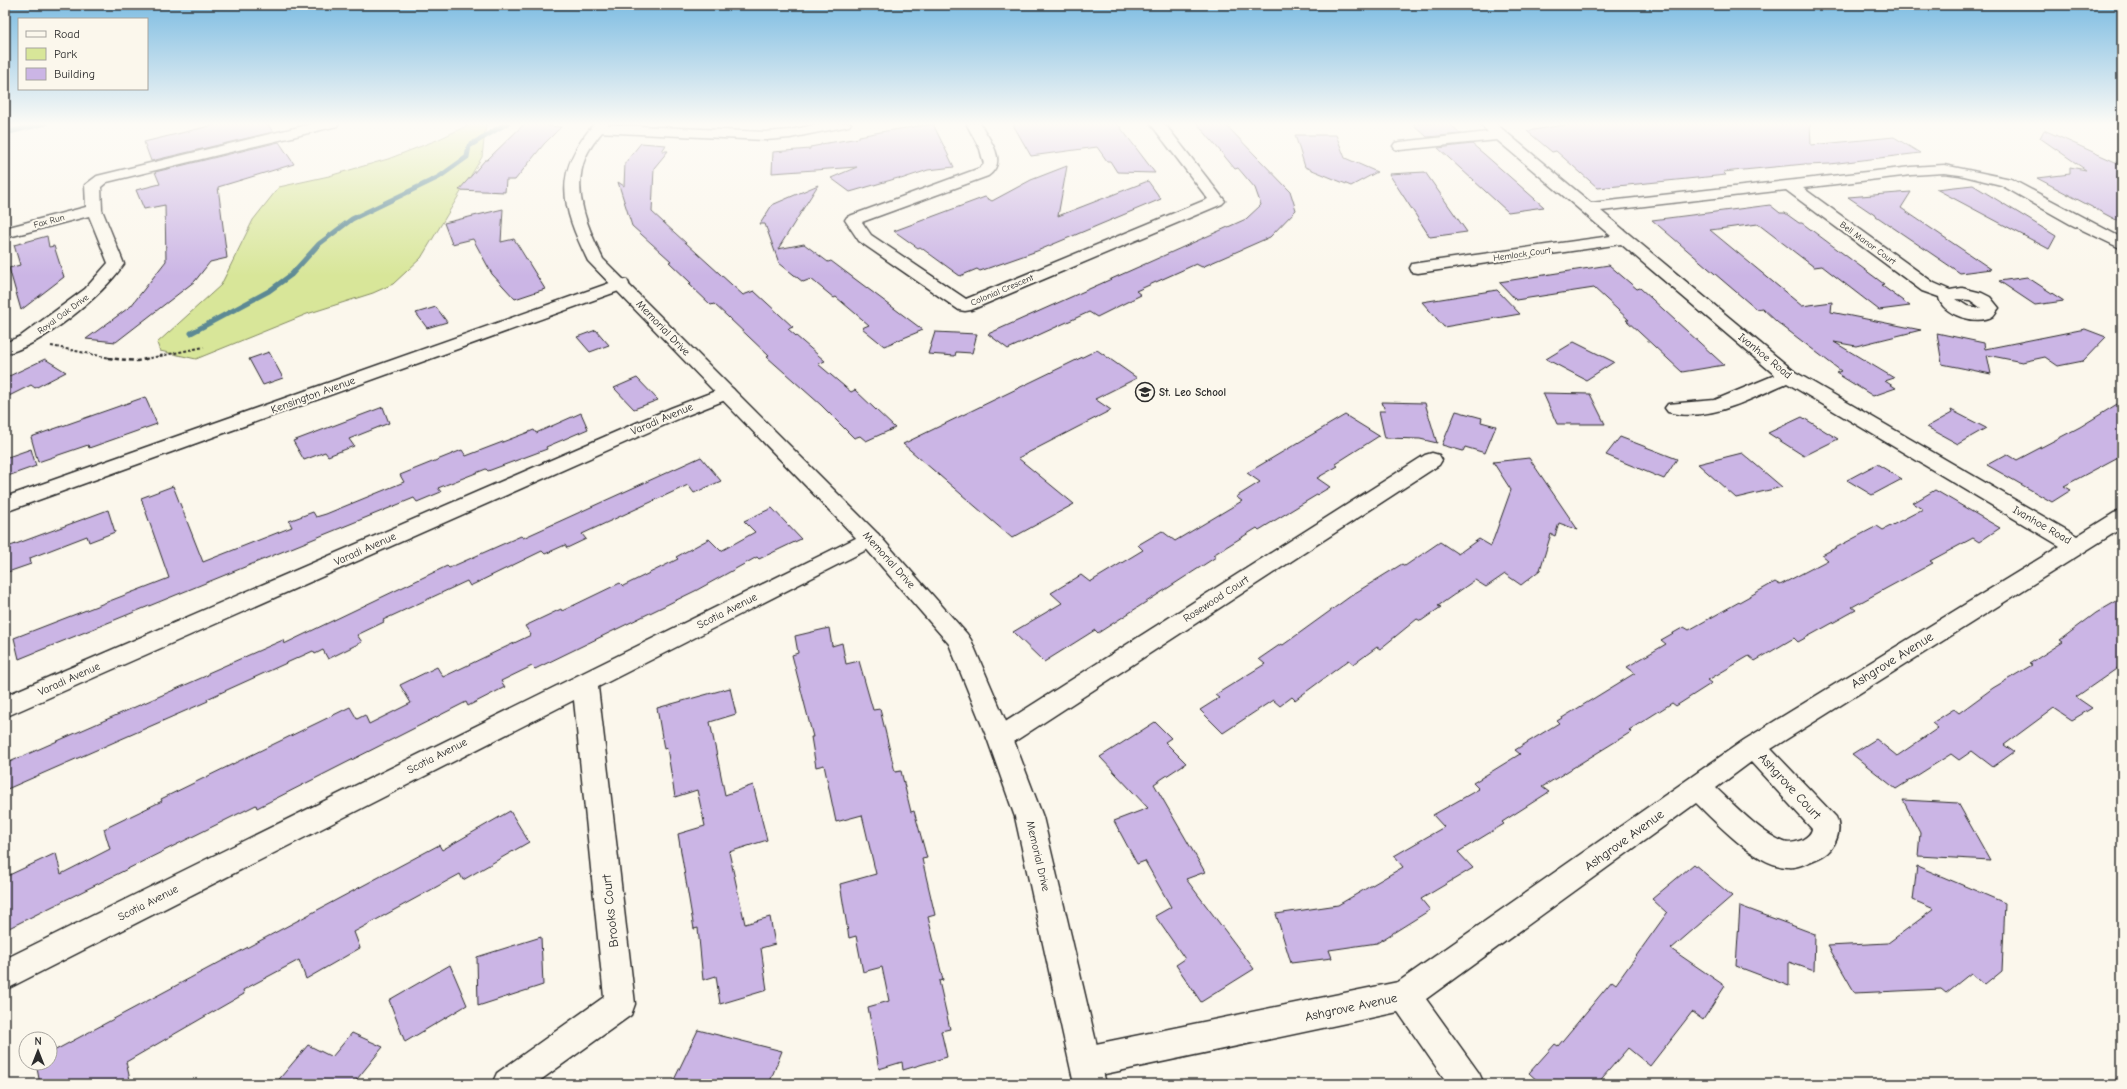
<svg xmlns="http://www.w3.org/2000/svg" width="2127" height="1089" font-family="'Comic Neue',sans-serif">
	<rect width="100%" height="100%" fill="#fbf7ec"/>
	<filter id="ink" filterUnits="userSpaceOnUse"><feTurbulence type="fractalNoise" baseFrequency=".025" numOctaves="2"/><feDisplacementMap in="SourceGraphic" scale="8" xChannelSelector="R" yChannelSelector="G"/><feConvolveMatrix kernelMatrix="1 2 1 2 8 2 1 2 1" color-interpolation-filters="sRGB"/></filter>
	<g filter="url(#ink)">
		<path fill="#d8e699" stroke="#828862" d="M473,123H486L482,157L421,258L393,284L373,293L307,314L196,359L160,351L157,343L221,285L253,220L279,187L329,176L388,159L437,140Z"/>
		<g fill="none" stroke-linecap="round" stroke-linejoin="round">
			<g stroke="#5c8994" stroke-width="5">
				<path d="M5,133L46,123"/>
				<path d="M191,333L269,291L291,275L319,244L352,219L439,177L467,157L469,146L507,123"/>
			</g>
		</g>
		<g fill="#cbb5e5" stroke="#2b2b2b">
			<path d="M222,123H267L273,132L151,161L144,142Z"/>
			<path d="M525,123H552L548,126L561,127L544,144L515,180H506L505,192L459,190L485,160H487Z"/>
			<path d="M1012,123H1117L1155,173L1117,172L1110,161H1107L1097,147L1031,156Z"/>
			<path d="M1197,123H1224L1290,191L1296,210L1270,237L1202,267L1196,264L1136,291L1141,295L1097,317L1089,312L1008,349L988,334L1246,219L1261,205L1255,188L1238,168L1235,169Z"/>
			<path d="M1412,123H1449L1461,134L1427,137Z"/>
			<path d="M1576,123H1810L1811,145L1894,137L1920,153L1830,164L1807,165L1805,164L1723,172L1726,175L1598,188L1556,151L1552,152L1527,131Z"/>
			<path d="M933,124L954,167L928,170L901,179L898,178L850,192L831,178L857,167L772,173L773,152L810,149V147L821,145V144L859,138V136L886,131Z"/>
			<path d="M2044,130L2122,165V223L2037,178L2070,174V167L2086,170L2040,138Z"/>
			<path d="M1295,135H1336L1345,158L1377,172L1351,186L1305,167Z"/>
			<path d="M279,142L294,164L218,187L227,258L210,262L195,281L116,342L86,339L131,306L166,261L165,205L144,209L136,190L160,184L155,172Z"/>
			<path d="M641,143L666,145L662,151H668L654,168L652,212L743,295L754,291L793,327L788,329L825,361L818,364L851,392L855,390L895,428L866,441L860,436L854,438L821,405L767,357L769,356L728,317L714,304L711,305L689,284L691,283L669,262L671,261L632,226L618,182L624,186L625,163Z"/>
			<path d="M1472,144L1484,154L1544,207L1508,212L1438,148Z"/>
			<path d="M1067,166L1058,216L1148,181L1161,199L1037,251L980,271L977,269L960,276L920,247L918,248L894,231L985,197L992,201L1031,180Z"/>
			<path d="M1425,172L1467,232L1430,237L1389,174Z"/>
			<path d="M818,185L778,249L804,244L828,262L831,261L923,330L884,346L862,328L869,325L836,297L834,298L811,279L803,282L779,263L765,224H760L772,205Z"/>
			<path d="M1973,185L2056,236L2049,249L1936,189Z"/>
			<path d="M1911,192L1901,208L1991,269L1960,273L1848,197Z"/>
			<path d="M1770,205L1780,213H1785L1799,223H1802L1884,284L1881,285L1910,306L1879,310L1822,266L1814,267L1758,224L1710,230L1802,306L1832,302L1831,312L1921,330L1856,346L1834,342L1894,378L1885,381L1896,388L1873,396L1836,373L1841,371L1777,322L1762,308L1756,309L1652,220Z"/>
			<path d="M503,209L501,242L514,239L545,289L515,299L492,274L473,239L452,244L444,223Z"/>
			<path d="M47,236L49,247L54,246L64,277L21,310L9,268L20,265L14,245Z"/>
			<path d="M1609,265L1637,289L1640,288L1724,365L1682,372L1626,320H1629L1594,288L1516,300L1499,282Z"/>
			<path d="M2027,277L2064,301L2035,305L1999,281Z"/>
			<path d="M1497,290L1520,314L1444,327L1422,302Z"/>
			<path d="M436,307L447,322L427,328L416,313Z"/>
			<path d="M2085,329L2106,337L2083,361L2058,366L2045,357L2022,362L1987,355L1991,374L1942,364L1937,333L1984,343L1985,349Z"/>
			<path d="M596,330L609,345L590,352L577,337Z"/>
			<path d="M935,332L977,334L972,353L956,352L955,356L928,354Z"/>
			<path d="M1574,342L1614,362L1586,380L1546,359Z"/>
			<path d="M1097,350L1137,378L1095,399L1111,410L1018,458L1074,504L1012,538L903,444Z"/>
			<path d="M269,352L283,378L263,385L249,359Z"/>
			<path d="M45,359L66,372L35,388L31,385L5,398V378Z"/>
			<path d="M637,378L658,400L634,409L614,388Z"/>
			<path d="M1543,393L1590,394L1605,424H1557Z"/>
			<path d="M145,397L157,424L89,448L88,445L38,462L31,437Z"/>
			<path d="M2122,401V455L2064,486L2071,490L2052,502L1987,465L2007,454L2017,460L2080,427Z"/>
			<path d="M1382,402L1425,403L1437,443L1420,439L1385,438L1379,411H1385Z"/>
			<path d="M383,407L389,423L349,439L354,446L328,456L325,452L304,460L293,441Z"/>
			<path d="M1951,410L1986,428L1958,444L1927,427L1952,413Z"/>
			<path d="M1456,411L1482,418L1481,422L1496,426L1485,453L1465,447L1463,451L1442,445Z"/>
			<path d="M581,413L588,429L546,447L547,449L488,471L486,469L438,488L441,492L417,502L414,498L19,659L14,638L169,578L141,498L173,486L203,562L292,527L289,521L313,512L316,517L326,514L404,482L400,475L462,450L466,456L534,430L536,433Z"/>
			<path d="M1345,415L1379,436L1335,464L1338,466L1317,478L1330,487L1259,530L1257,528L1213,555L1216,557L1098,633L1095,630L1044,662L1013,632L1062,603L1051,593L1081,575L1090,582L1143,550L1138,545L1162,531L1175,541L1242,501L1236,497L1260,482L1247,473Z"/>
			<path d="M1802,417L1838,439L1804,456L1768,433Z"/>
			<path d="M1620,437L1677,459L1664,479L1606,455Z"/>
			<path d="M31,449L36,466L5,477V458Z"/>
			<path d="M1742,453L1782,487L1736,498L1698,464Z"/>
			<path d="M701,457L721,481L694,493L688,485L582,534L586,539L567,548L565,545L545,554L542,551L470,586L467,581L383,620L384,622L357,635L362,642L328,659L323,650L315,654L313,651L207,699L208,701L5,790V764L208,675V673L283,640L284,644L447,566L449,568L521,536L523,538Z"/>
			<path d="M1529,458L1578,530L1559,523L1555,536L1551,534L1540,570L1521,585L1505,574L1486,587L1475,580L1438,606L1441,607L1421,621L1417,619L1380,649L1377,647L1354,664L1349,660L1295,700L1292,697L1280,706L1273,700L1223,733L1200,710L1219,698L1215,695L1265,664L1259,659L1281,644L1283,645L1355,593L1402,564L1405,566L1440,542L1458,554L1479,539L1491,546L1511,490L1493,462Z"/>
			<path d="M1877,464L1902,479L1872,495L1847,480Z"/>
			<path d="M1935,490L2000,528L1979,542L1973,538L1930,561L1933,563L1852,607L1856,610L1798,642L1794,638L1755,661L1749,656L1708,680L1712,683L1676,706L1672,703L1629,730L1631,732L1542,787L1549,792L1502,822L1504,824L1458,852L1473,868L1421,899L1430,910L1377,943L1329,950L1332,958L1291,963L1276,914L1338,905L1403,867L1394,856L1444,827L1433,815L1479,789L1473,783L1520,754L1515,750L1559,723L1557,721L1635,673L1627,667L1666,644L1661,640L1684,627L1689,630L1775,582L1780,585L1828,560L1822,555L1877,526L1883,530L1923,509L1913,503Z"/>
			<path d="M772,508L801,539L759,559L757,557L697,590L535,669L532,666L501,681L505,687L468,706L466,702L257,808L256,805L5,930V877L56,853L61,874L110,849L104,829L162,801L161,799L350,707L357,719L365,715L369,724L411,703L400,685L437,667L443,677L531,635L525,626L561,609L562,611L620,583L623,586L678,559L676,557L709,539L721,551L755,532L744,521Z"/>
			<path d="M108,510L115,532L89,542L87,536L30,558L31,564L5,573V548Z"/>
			<path d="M2122,598V665L2076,697L2092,708L2072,720L2054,708L2004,745L2014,752L1993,767L1972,751L1959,760L1951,754L1896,789L1852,754L1876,739L1897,756L1938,728L1932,723L1954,709L1959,713L1993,688L2032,665L2029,664L2063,642L2060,640L2096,613Z"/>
			<path d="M829,628L832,646L842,643L846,664L859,661L873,710L880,709L895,772L901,771L911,812L914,811L927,858L922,859L935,915L928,917L943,980L939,981L950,1029L941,1031L947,1057L903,1070L902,1062L879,1069L868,1007L889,1001L882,967L863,972L856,936L849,938L840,884L876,874L862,815L836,822L824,765L816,767L811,737H813L792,655L798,653L795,636Z"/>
			<path d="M730,688L736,714L710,722L725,795L753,785L767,840L729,852L745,924L770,917L775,944L761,948L767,990L720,1004L716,976L703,980L698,928L694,929L678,834L705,826L697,790L675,797L667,748L664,749L657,708Z"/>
			<path d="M1155,722L1171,738L1165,742L1186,763L1154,784L1205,872L1186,879L1254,969L1201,1002L1176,965L1185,959L1155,916L1171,907L1145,861L1137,864L1114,821L1148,808L1100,757Z"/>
			<path d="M1903,800L1958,803L1990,860L1918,856L1920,833Z"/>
			<path d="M510,811L529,842L463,880L460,874L354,932L360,948L306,979L299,960L243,990L244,994L126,1062L131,1084H40L36,1063H50V1053L439,845L442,850Z"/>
			<path d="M1694,864L1732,896L1671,949L1725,986L1703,1020L1692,1012L1650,1066L1628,1048L1597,1084H1541L1529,1073L1555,1044L1558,1046L1612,981L1616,984L1667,913L1652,899Z"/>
			<path d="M1917,866L2005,903L2002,971L1985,985L1971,973L1946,993L1941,989L1855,993L1828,946L1888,943L1934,909L1913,900Z"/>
			<path d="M1740,906L1815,934L1814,971L1789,962V986L1736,966Z"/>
			<path d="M541,937L543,985L478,1006L477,957Z"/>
			<path d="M450,965L467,1005L405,1042L389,1000Z"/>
			<path d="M698,1030L782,1051L769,1084H672Z"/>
			<path d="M352,1033L383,1047L353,1084H275L308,1045L332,1057Z"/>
		</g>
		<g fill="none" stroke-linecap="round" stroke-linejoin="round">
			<defs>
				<g id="minor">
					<path d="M315,123H339L337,126L107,182L101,187L102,210L124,264C102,296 43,345 5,354V343L21,336L85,289L108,263L89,216L5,238V228L86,207L85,185L97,176Z"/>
					<path d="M823,123H851L849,126L790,138L765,140L597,132L590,128L597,124L765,132L790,130Z"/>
					<path d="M966,123H980C989,140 1009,161 988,176L862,222L871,235L966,299L1208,199L1150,123H1164L1225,201L1222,204L971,310L965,311L959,310L859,241L845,220L847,217L980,168L984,164L980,149Z"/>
					<path d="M1479,123H1495L1591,203L1911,167L1944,165L2011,179L2122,238V249L2070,224L2001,185L1960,175L1944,173L1911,175L1803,188L1934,283L1950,290L1962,288L1982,293L1990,297L1999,308C1997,310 1995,314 1993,316C1978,326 1941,315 1939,297L1922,291L1786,190L1601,211L1795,372L2077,536L2114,513L2122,511V528L1771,749L1836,817C1841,828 1838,840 1830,850C1824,857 1816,859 1809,862C1802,865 1795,868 1788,867C1756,866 1718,824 1696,803L1426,999L1479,1073L1484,1084H1448L1398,1012L1086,1078L1075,1073L1070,1062L1075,1051L1086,1046L1398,982L1744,740L2060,546L1787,383C1750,399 1709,423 1668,412L1665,408L1668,404L1715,400L1775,375L1621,244L1418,273L1412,272L1410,268L1412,264L1418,263L1611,236L1497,140L1400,150L1395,149L1393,146L1395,143L1400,142L1488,132ZM1956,299L1970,300L1981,308L1967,306ZM1751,762L1812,829C1811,834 1807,837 1802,840C1797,842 1789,844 1784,842C1761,833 1734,805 1716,788Z"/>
					<path d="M621,279L627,280L629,284L627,288L5,512V497Z"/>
					<path d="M726,387L733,389L736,393L733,397L685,416L5,717V696L671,408Z"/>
					<path d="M1432,453L1439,455L1442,460L1439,465L1009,745L1000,748L991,745L987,738L991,731L1425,455Z"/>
					<path d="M870,531L878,534L881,539L878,544L598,687L635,1004L631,1015L535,1084H492L497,1073L604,997L574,700L5,990V959Z"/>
				</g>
				<path id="secondary" d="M595,123H609C601,134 592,143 586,156C571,191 588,228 603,259L878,534L967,634L971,640L1013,738L1043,817L1106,1084H1074L1015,817L987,738L949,644L862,544L588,261C561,206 552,172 595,123Z"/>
			</defs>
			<use href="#minor" stroke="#2b2b2b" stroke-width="3"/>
			<use href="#secondary" stroke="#2b2b2b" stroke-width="3"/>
			<g stroke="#2b2b2b" stroke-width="2" stroke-dasharray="3 2" stroke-linecap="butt">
				<path d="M51,346L115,359"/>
				<path d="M145,359L204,347"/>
			</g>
			<path stroke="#2b2b2b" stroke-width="2.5" stroke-dasharray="4 3" stroke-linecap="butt" d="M108,358L137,361L150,358"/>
			<use href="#minor" fill="#fbf7ec" fill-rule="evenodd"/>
			<use href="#secondary" fill="#fbf7ec" fill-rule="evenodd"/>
		</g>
	</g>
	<linearGradient id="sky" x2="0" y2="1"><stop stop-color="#7dbce2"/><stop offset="0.45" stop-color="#fdfbf6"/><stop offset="1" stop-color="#fdfbf6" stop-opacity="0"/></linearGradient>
	<rect width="2127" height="276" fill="url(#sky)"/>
	<defs>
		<symbol id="school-ring" viewBox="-11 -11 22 22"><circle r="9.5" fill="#fbf7ec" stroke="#2b2b2b" stroke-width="1.5"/><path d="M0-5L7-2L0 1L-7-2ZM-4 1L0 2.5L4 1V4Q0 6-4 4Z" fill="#2b2b2b"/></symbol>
	</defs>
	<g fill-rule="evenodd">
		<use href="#school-ring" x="1134" y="381" width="22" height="22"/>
	</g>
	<g text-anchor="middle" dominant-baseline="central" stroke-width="4" stroke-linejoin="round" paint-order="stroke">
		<g font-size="9" fill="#2b2b2b" stroke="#fbf7ec">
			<text transform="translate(49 221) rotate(-15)">Fox Run</text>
			<text transform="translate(1868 243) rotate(36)">Bell Manor Court</text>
			<text transform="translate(1522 254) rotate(-8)">Hemlock Court</text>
			<text transform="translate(1002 290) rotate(-23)">Colonial Crescent</text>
			<text transform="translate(63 314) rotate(-36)">Royal Oak Drive</text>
		</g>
		<g font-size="11" fill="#2b2b2b" stroke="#fbf7ec">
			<text transform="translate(663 328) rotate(46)">Memorial Drive</text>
			<text transform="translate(1765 356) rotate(39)">Ivanhoe Road</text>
			<text transform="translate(313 395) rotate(-20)">Kensington Avenue</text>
			<text transform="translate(662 419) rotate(-23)">Varadi Avenue</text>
			<text transform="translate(2042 525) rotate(30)">Ivanhoe Road</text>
			<text transform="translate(365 549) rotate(-24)">Varadi Avenue</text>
			<text transform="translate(889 560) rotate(48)">Memorial Drive</text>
			<text transform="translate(1216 599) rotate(-33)">Rosewood Court</text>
			<text transform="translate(727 611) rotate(-27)">Scotia Avenue</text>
			<text transform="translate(69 679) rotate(-24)">Varadi Avenue</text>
			<text transform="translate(437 756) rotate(-27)">Scotia Avenue</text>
			<text transform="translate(1038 856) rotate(77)">Memorial Drive</text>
			<text transform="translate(148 903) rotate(-27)">Scotia Avenue</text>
		</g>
		<g font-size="11" font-weight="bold" fill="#2b2b2b" stroke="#fbf7ec" text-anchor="start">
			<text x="1159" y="392">St. Leo School</text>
		</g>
		<g font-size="13" fill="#2b2b2b" stroke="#fbf7ec">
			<text transform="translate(1892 660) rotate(-32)">Ashgrove Avenue</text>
			<text transform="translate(1790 786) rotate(47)">Ashgrove Court</text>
			<text transform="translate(1624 840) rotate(-36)">Ashgrove Avenue</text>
			<text transform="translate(610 911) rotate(-96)">Brooks Court</text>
			<text transform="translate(1351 1007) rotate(-12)">Ashgrove Avenue</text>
		</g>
	</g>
	<rect width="2127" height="1089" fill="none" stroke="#fbf7ec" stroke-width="20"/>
	<rect x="10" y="10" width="2107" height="1069" fill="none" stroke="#2b2b2b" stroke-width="1.5" filter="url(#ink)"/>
	<rect x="18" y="18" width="130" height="72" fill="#fbf7ec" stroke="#a8a59f"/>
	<rect x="26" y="31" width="20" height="6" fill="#fbf7ec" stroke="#a8a59f"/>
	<text x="54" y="38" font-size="12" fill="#2b2b2b">Road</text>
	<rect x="26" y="48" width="20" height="12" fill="#d8e699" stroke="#a8a59f"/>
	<text x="54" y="58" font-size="12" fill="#2b2b2b">Park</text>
	<rect x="26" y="68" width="20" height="12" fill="#cbb5e5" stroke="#a8a59f"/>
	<text x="54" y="78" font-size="12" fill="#2b2b2b">Building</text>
	<g transform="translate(38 1051)"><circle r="19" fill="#fbf7ec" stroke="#a8a59f"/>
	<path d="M0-3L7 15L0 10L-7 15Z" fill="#2b2b2b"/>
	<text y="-6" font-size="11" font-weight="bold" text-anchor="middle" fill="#2b2b2b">N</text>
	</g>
</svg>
